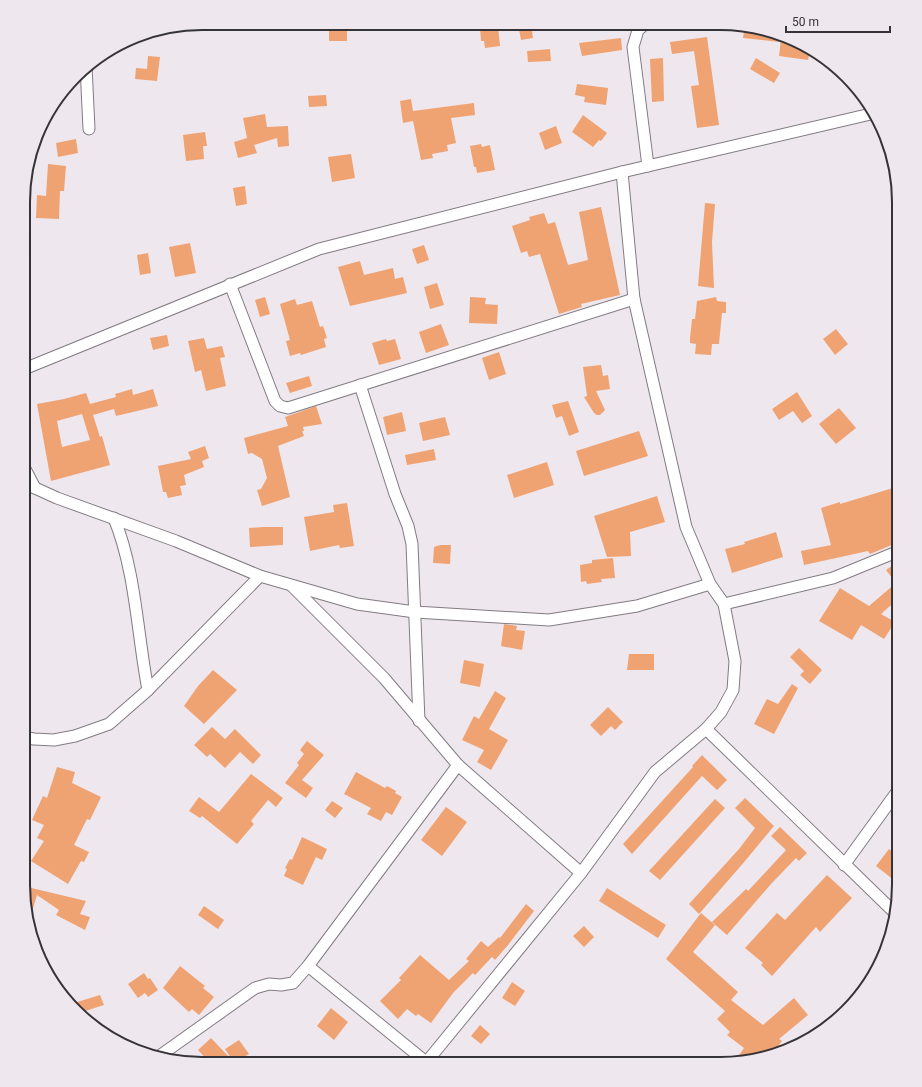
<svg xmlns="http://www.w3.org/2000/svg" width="922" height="1087" font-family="Roboto,sans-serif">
	<rect width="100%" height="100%" fill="#efe7ee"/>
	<g fill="#efa373" fill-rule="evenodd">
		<path d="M518,24H531L533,38L521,40Z"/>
		<rect x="329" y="25" width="18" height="16"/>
		<path d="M498,25L500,46L485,48L484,41H481L480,28Z"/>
		<path d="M745,25L780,38L779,42L743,38Z"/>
		<path d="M707,37L719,125L697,128L691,86L699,85L694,51L672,54L670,42Z"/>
		<path d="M621,38L622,50L582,56L579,43Z"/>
		<path d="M781,39L810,50L808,60L779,56Z"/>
		<path d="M550,49L551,61L528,62L527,51Z"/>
		<path d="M148,56L160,57L157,81L135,79L136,68L147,69Z"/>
		<path d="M663,58L664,101L652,102L650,59Z"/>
		<path d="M756,58L780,73L774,83L750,69Z"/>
		<path d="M577,84L608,88L606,105L584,102L585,97L575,95Z"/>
		<path d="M326,95L327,106L309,107L308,96Z"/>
		<path d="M411,99L413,111L474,103L475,115L451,118L456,143L447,145L448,151L432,154L433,158L421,160L413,121L403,123L400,101Z"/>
		<path d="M265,114L267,127L288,126L289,146L278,147L277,138L254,145L257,153L238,158L234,142L247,138L243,118Z"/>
		<path d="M583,115L607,133L601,141L599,140L593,147L572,132Z"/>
		<path d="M556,126L562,143L545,150L539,133Z"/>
		<path d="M205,132L207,146H203L204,159L186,161L183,135Z"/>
		<path d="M76,139L78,153L58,157L56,143Z"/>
		<path d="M481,144L482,147L490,145L495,170L477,173L476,167H474L470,146Z"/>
		<path d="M351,154L355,178L332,182L328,157Z"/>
		<path d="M48,164L66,166L64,191H60L59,219L36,218L37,195L46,196Z"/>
		<path d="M245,186L247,204L236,206L233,188Z"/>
		<path d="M705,203L715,204L712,242L714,288L698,286Z"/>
		<path d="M601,207L620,295L581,304L582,307L559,314L540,254L529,257L527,251L521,253L512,226L530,220L529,217L544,213L548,224L555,222L568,265L588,260L579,212Z"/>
		<path d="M190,243L196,273L175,277L169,247Z"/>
		<path d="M424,245L429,260L417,264L412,249Z"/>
		<path d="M148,253L151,273L140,275L137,255Z"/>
		<path d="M360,261L364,275L393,268L395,279L403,277L407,293L350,306L338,267Z"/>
		<path d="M437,283L444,305L430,309L424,287Z"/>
		<path d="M265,297L270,314L260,317L255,300Z"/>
		<path d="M470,297L486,298L485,304L498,305L497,324L469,323Z"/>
		<path d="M716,297L717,301L726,302V313H722L719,344H712L711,355L695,354L696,344L690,343V338L692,319H695L697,301Z"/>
		<path d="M295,299L297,305L312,301L320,327L323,326L327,338L324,339L326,347L301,355L300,353L290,356L286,341L290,340L280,304Z"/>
		<path d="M441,324L449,345L426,353L419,332Z"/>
		<path d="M836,329L848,344L835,355L823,339Z"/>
		<path d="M167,335L169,346L153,350L150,338Z"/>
		<path d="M204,338L207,349L222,346L225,357L220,358L226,386L206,391L201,370L195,372L188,341Z"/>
		<path d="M386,339L387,341L395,339L401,359L379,365L372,343Z"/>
		<path d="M499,352L506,374L489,380L482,358Z"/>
		<path d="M601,365L603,376L608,375L610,389L596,391L605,410L600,415H597L594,413L584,397L587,396L583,367Z"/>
		<path d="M309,376L312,386L290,393L286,383Z"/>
		<path d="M132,389L133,395L153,389L158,406L116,416L114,409L93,415L100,437L102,436L110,465L51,481L37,404L64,399L86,393L90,404L116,397L115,394ZM82,414L90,440L62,447L57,421Z"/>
		<path d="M797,392L812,416L802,423L793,411L779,420L772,409Z"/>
		<path d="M568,401L579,432L569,436L562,416L556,418L552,405Z"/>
		<path d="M316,406L322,424L303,427L304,431H302L304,436L278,446L290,497L262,506L257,490L261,489L267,478L262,459L252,453L248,454L244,438L288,426L285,417Z"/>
		<path d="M839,408L856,428L836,444L819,424Z"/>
		<path d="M402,412L406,431L387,435L383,417Z"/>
		<path d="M445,417L450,435L423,441L419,423Z"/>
		<path d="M639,431L648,456L584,476L576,451Z"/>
		<path d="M205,446L209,458L202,461L204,467L184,475L186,485L180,486L182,495L168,498L166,492H163L158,466L191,459L188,452Z"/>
		<path d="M434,449L436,460L407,465L405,455Z"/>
		<path d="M547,462L554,485L514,498L507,475Z"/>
		<path d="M893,488L894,493L899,492V542L870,554L868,551L804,565L801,551L831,545L821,508L840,502V504Z"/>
		<path d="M657,496L665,522L630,532L631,556L607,557L594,516Z"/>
		<path d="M347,503L354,546L340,548L339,545L310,551L304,517L334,512L333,505Z"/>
		<path d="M263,527H283V545L250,547L249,528Z"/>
		<path d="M776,532L783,557L732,573L725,549L745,544L744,542Z"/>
		<path d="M440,545H451L450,564L433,563L434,547Z"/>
		<path d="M613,558L615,578L601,579L602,582L587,584L586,581L581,582L580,565L592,563V560Z"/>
		<path d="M899,561V598L881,614L895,622L884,639L861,625L852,640L819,621L840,588L869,606L896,583L886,570Z"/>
		<path d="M504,624L517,626L516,630L525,631L522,650L501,646Z"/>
		<path d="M799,648L822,670L810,684L800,675L804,671L790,657Z"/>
		<path d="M629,654H654V670H627Z"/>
		<path d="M464,660L484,664L480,687L460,683Z"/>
		<path d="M213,670L237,690L204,724L184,706L198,686Z"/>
		<path d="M792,684L798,688L774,734L754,724L767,699L778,704Z"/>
		<path d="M495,691L506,698L489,729L508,740L491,770L477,762L484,750L462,740L474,716L479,719Z"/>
		<path d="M608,707L623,722L615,730L611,726L601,736L590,725Z"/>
		<path d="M212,727L225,739L235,729L261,755L253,764L240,752L225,768L210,754L207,757L194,745Z"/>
		<path d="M307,741L324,755L302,780L313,788L306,798L285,783L299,765L297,763L304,754L300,750Z"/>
		<path d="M702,755L727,780L717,790L702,776L632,854L623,844L693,767L692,766Z"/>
		<path d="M57,767L75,772L72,783L101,797L90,820L87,819L74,845L89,852L84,862L81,861L68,884L31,861L44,841L37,838L44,825L32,820L43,796L47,798Z"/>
		<path d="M356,772L385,788L387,786L396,791L395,793L402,797L392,815L386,812L381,821L367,814L371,808L344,794Z"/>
		<path d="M251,774L283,798L276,807L268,800L251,821L254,824L237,844L202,816L200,818L189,811L199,797L219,812Z"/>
		<path d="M745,798L774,826L745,861L699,914L689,904L739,849L755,828L735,808Z"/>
		<path d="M715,799L725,808L660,880L649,871Z"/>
		<path d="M332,801L343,808L335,818L325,810Z"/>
		<path d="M446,807L467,822L442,856L421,840Z"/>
		<path d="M780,827L807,853L799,861L796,858L771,884L727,935L712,922L746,889L748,891L786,850L771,836Z"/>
		<path d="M302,837L327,849L322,860L316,857L303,885L284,876L287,869L285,868L290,859L292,860Z"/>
		<path d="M889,849L899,857V884L876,866Z"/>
		<path d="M827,875L852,898L820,932L816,927L772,976L761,965L763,963L745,948L777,913L785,920Z"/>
		<path d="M23,886L86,901L80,914L90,917L85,930L56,915L59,910L37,895L28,925Z"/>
		<path d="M607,888L666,925L658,938L599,901Z"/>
		<path d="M526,904L534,911L508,945L495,960L492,957L475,975L473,973L453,993L431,1023L418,1014L416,1016L407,1009L398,1019L380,1001L401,980L399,978L420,955L449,980L469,961L466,959L481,941L488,947L499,937L500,938Z"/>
		<path d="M204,906L224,920L218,929L198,915Z"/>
		<path d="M701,913L715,925L693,952L738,992L731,1000L763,1025L794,998L808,1015L779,1039L782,1041L779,1045L783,1048L734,1063L744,1048L727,1035L730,1032L717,1019L725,1011L666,959Z"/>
		<path d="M584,926L594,937L584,947L573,936Z"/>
		<path d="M180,966L205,986L203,988L214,997L199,1015L192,1009L189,1012L163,988Z"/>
		<path d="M144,973L148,979L150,978L158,990L148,997L145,993L138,998L128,984Z"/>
		<path d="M512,982L525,991L515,1006L502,998Z"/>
		<path d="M100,995L104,1005L82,1012L74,1003Z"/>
		<path d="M331,1008L348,1022L334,1040L317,1026Z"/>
		<path d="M480,1025L490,1034L481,1044L471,1036Z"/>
		<path d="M211,1038L229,1057L222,1064H211L198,1050Z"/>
		<path d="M239,1040L249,1054L234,1063L225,1049Z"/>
	</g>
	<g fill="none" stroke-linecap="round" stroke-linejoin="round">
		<defs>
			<g id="minor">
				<path d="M645,24L638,30L633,47L648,166"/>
				<path d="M86,66L89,129"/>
				<path d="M230,284L275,401L280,406L288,408L634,299"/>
				<path d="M24,369L319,249L622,172L875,113"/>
				<path d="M360,385L395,494L408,526L412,544L419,721"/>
				<path d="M24,467L35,488"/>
				<path d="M24,483L57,498L176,541L260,576L357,604L415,612L549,620L637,606L710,584"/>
				<path d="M114,518C136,572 137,633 148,690"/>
				<path d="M292,586L384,678L458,765L581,873"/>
				<path d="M724,604L833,578L899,551"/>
				<path d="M706,729L894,912"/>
				<path d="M23,737L34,739L54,740L75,736L109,724L148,690L260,576"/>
				<path d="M844,865L899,789"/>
				<path d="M308,966L426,1062"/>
				<path d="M158,1057L255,988L269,984L281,985L293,983L308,966L458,765"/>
				<path d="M425,1064L581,873L655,772L706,729L721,712L733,690L735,661L724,604L710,584L686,527L634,299L622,172"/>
			</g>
		</defs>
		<use href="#minor" stroke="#827b82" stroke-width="13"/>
		<use href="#minor" stroke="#fff" stroke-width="11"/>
	</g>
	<path d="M0 0H922V1087H0ZM202 30H720A172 172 0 0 1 892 202V885A172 172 0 0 1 720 1057H202A172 172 0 0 1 30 885V202A172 172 0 0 1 202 30Z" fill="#efe7ee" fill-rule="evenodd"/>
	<path fill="none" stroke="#363336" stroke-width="2" d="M202 30H720A172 172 0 0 1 892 202V885A172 172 0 0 1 720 1057H202A172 172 0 0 1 30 885V202A172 172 0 0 1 202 30Z"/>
	<path d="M786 26v6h104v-6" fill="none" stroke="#363336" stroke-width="2"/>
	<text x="792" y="26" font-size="12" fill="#363336" stroke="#efe7ee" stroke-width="3" paint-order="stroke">50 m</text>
</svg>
